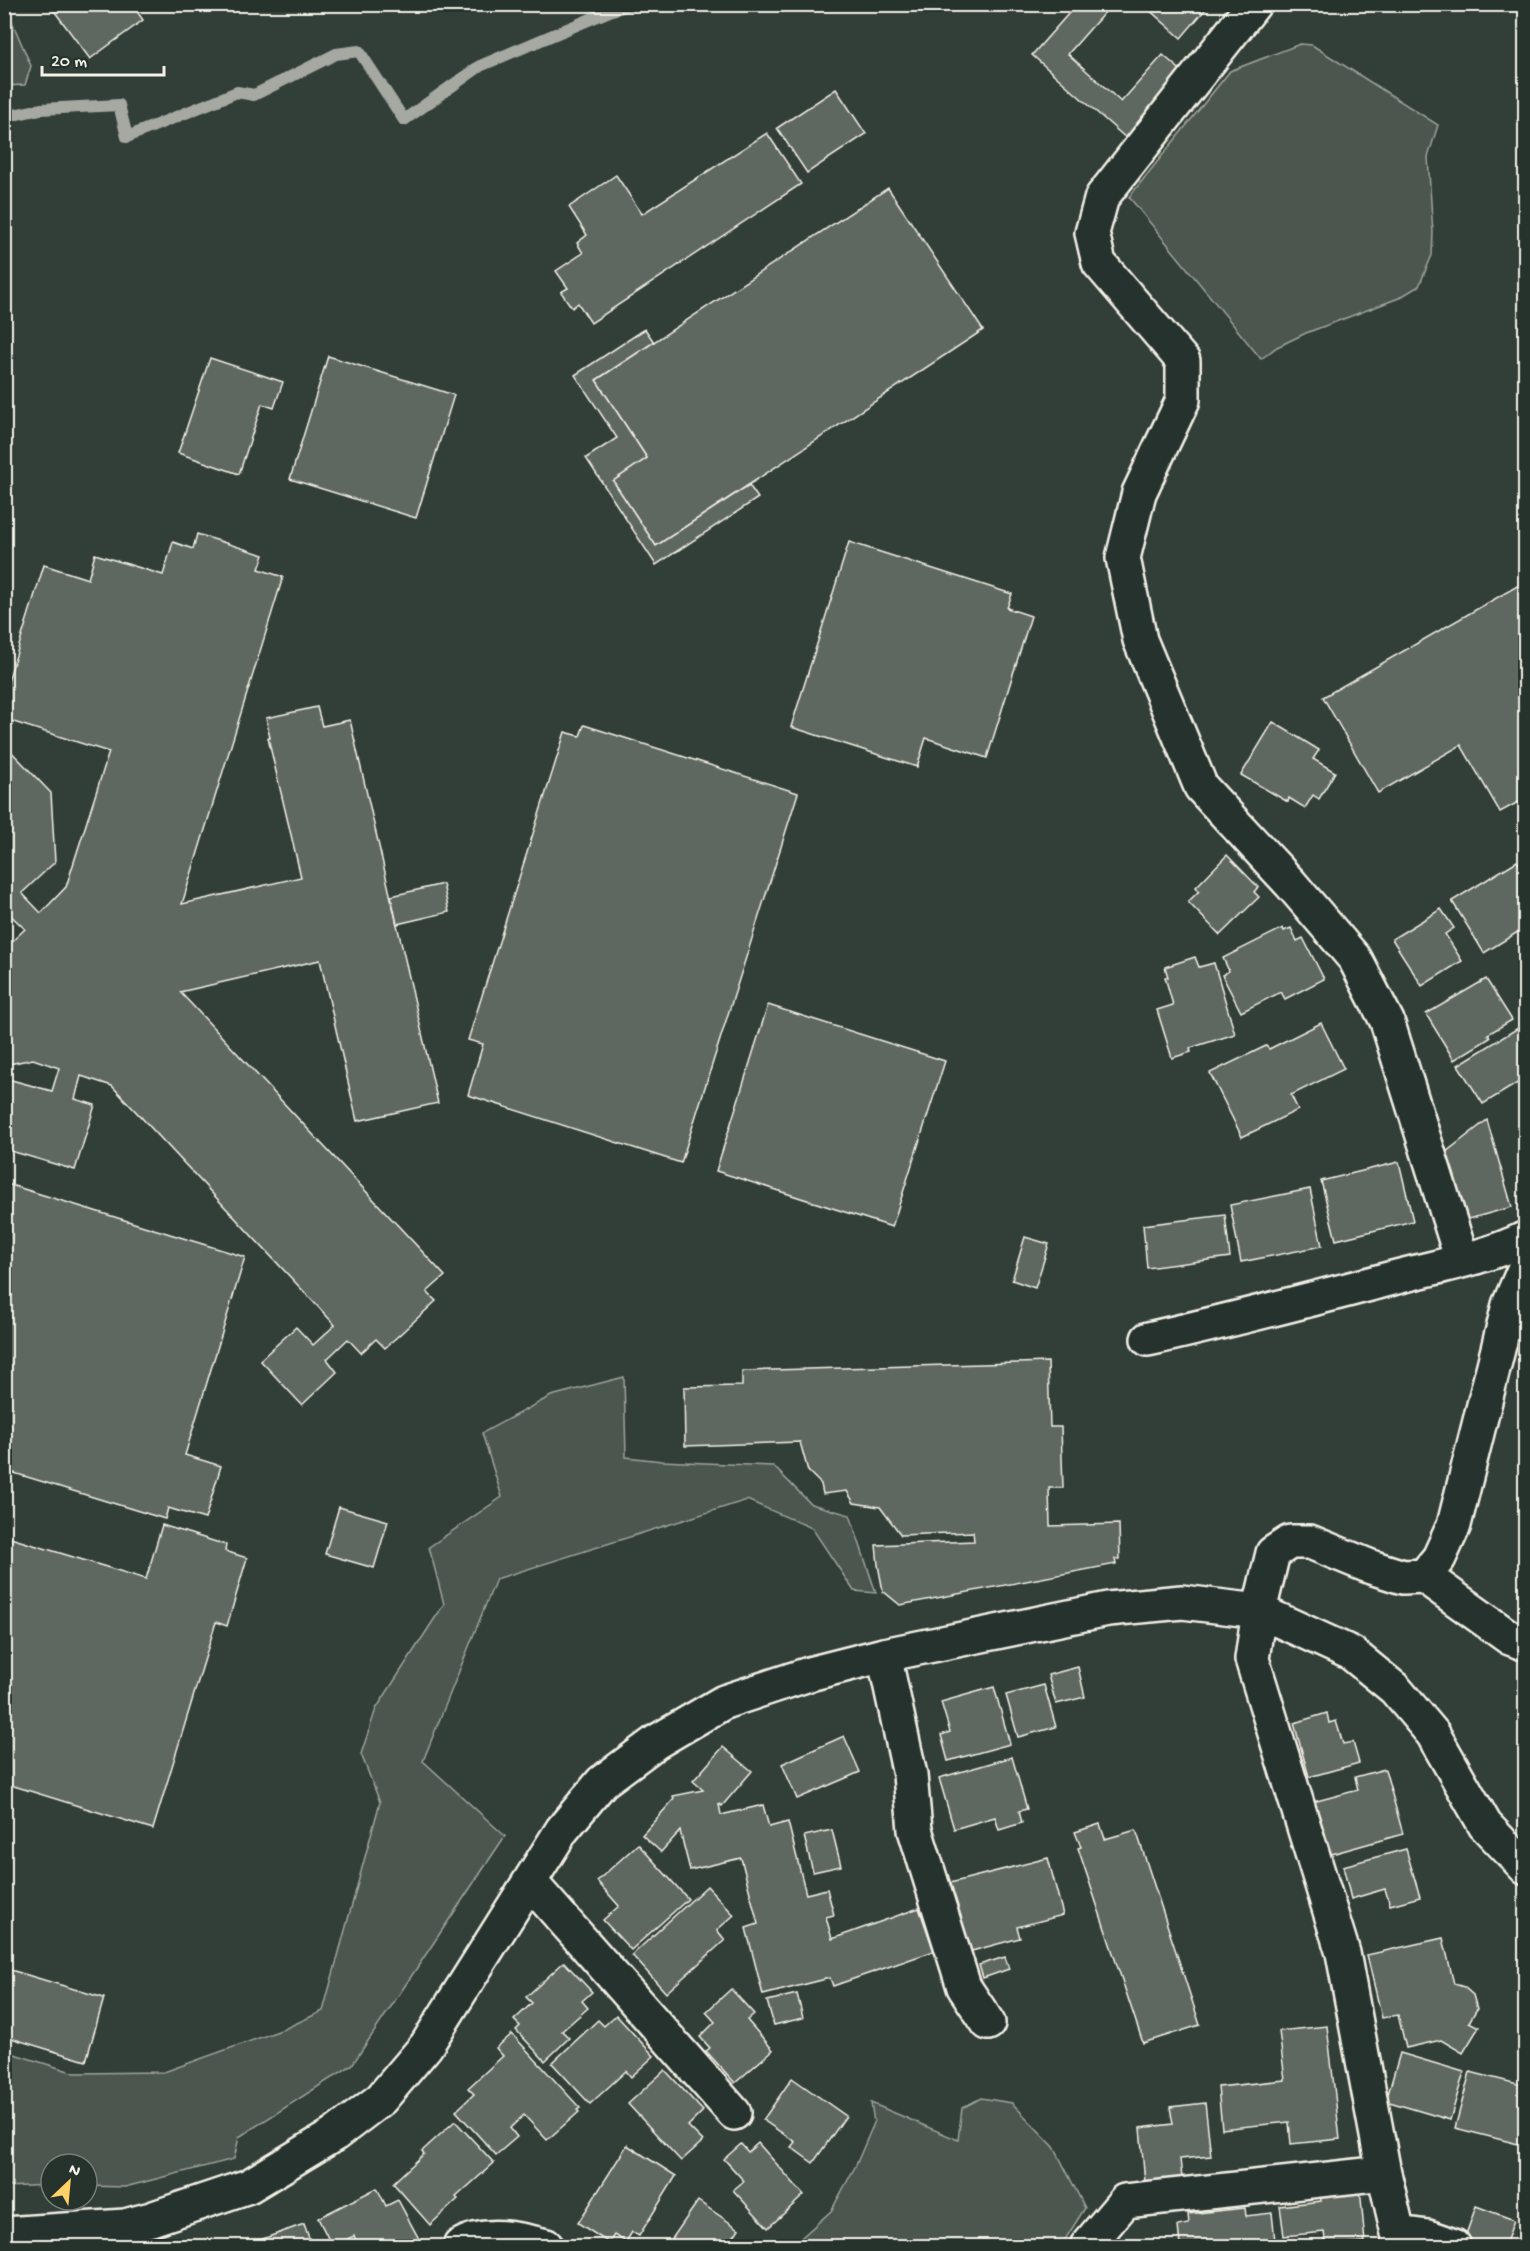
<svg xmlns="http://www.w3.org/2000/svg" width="1530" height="2251" font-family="'Gochi Hand',sans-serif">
	<rect width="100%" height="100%" fill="#323e38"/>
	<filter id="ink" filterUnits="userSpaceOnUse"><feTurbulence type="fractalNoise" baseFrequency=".0167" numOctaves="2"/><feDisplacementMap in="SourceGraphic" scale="12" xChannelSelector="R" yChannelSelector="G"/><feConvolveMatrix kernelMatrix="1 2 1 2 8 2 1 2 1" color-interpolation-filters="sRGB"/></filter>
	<g filter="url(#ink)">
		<g fill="#4c564f" stroke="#a0a49c" stroke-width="1.5">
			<path d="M5,5L31,66L25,85L5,86Z"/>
			<path d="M1300,44L1312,45L1438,125L1428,157L1433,233L1432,255L1419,286L1399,298L1306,333L1277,347L1261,359L1129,197L1230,71Z"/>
			<path d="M624,1377L626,1457L662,1461L773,1466L811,1504L850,1515L876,1593L854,1591L812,1528L747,1500L496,1579L423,1761L505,1836L352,2065L239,2137L234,2159L125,2187L87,2186V2164H51V2185L5,2187V2051L75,2073L164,2072L284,2029L323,2011L380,1802L361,1754L376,1709L444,1604L429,1547L502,1497L482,1433L551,1396Z"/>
			<path d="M981,2098L1012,2103L1054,2147L1085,2208L1061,2246H792L831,2211L856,2165L874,2123L871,2103L958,2140L962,2108Z"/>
		</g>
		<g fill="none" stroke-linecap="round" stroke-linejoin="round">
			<path stroke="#a6a9a1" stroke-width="12" d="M4,117L41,109L119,105L127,137L237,92L254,95L336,54L359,51L404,120L480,66L612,10L633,4"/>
		</g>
		<g fill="#5f6861" stroke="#f4f1e8" stroke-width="1.5">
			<path d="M49,4H132L143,20L90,59Z"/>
			<path d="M1077,4H1112L1068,54L1121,102L1163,55L1185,74L1127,139L1032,55Z"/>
			<path d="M1148,4H1210L1181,38L1146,7Z"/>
			<path d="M836,89L866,134L807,173L777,128Z"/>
			<path d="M767,133L801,184L591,323L578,303L572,308L561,292L568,288L556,271L583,253L577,243L587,235L569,207L616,175L642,214Z"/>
			<path d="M888,188L983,330L656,546L613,481L647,458L596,380Z"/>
			<path d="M645,329L654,342L596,380L647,458L613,481L656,546L749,485L758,498L656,565L586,458L617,438L575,375Z"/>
			<path d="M328,356L454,395L416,518L290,479Z"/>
			<path d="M210,358L283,382L274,408L262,404L239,474L178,453Z"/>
			<path d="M197,534L264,555L259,569L283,577L182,904L301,877L268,738H270L266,718L317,707L322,726L350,720L438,1103L357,1121L320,960L180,992L445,1276L427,1292L436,1301L385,1348L376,1339L361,1353L348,1339L327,1359L337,1372L302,1405L260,1360L296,1327L313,1345L335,1325L112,1086L81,1076L75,1099L95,1105L75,1170L4,1149V1078L52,1091L59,1068L33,1059L4,1065V949L25,929L4,909V744L51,793L55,862L22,893L41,913L66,887L109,752L4,719V694L44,565L88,579L95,554L163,575L173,542L193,549Z"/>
			<path d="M849,542L1012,594L1007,608L1031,616L987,758L926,738L917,767L791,727Z"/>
			<path d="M1526,581V798L1500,812L1461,745L1378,793L1323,697Z"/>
			<path d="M1273,722L1319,750L1313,759L1335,772L1319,799L1313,795L1305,808L1289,798L1288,802L1241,775Z"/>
			<path d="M584,725L798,793L681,1163L468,1095L483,1044L468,1040L565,732L580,736Z"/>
			<path d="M1227,855L1258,887L1254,892L1259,897L1220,935L1188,902L1199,891L1196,887Z"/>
			<path d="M1517,861L1526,874V927L1484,953L1452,901Z"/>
			<path d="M443,884L449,912L397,924L391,896Z"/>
			<path d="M1441,909L1454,928L1445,934L1462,961L1422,986L1392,939Z"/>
			<path d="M1283,928L1284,931L1291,928L1297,941L1303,938L1324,979L1285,999L1281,992L1241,1012L1222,975L1229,971L1223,958Z"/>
			<path d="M1195,957L1199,967L1214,963L1235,1034L1190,1048L1191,1052L1172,1058L1157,1010L1173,1005L1165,977H1168L1165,967Z"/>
			<path d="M1486,979L1512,1020L1488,1034L1490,1038L1454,1060L1426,1014Z"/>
			<path d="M768,1005L945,1061L892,1227L716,1171Z"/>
			<path d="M1321,1023L1344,1069L1291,1095L1298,1110L1242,1137L1210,1073L1266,1046L1269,1049Z"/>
			<path d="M1526,1023V1078L1483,1104L1458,1065Z"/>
			<path d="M1487,1120L1512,1207L1465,1220L1446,1152Z"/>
			<path d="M1399,1162L1413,1221L1336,1240L1321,1181Z"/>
			<path d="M4,1183L245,1257L185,1455L221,1466L205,1519L168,1508L165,1519L4,1470Z"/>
			<path d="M1310,1189L1322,1246L1241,1262L1230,1205Z"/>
			<path d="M1225,1215L1230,1257L1147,1268L1143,1225Z"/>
			<path d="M1025,1237L1049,1244L1035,1288L1012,1280Z"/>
			<path d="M1048,1362L1050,1427H1061L1063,1488H1049L1050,1526L1119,1524L1120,1559H1115L1116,1564L900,1605L883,1591L878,1565L876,1545L974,1541L973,1532L901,1535L880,1507L854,1503L847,1491L823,1494L821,1484L808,1471L800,1442L685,1446L684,1387L742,1386V1371Z"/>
			<path d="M339,1507L388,1521L374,1568L325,1554Z"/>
			<path d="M162,1525L226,1545L225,1551L247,1558L227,1626L216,1622L153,1829L4,1783V1536L146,1579Z"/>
			<path d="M1078,1667L1085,1697L1056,1704L1048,1675Z"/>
			<path d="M1044,1685L1056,1727L1018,1737L1006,1695Z"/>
			<path d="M994,1687L1010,1744L948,1761L941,1735L950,1732L941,1702Z"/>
			<path d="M1327,1713L1329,1723L1336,1721L1343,1744L1353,1742L1359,1763L1309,1777L1294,1723Z"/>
			<path d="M844,1736L860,1772L797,1799L782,1764Z"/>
			<path d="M723,1747L752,1771L722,1806L719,1804L721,1815L763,1805L769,1827L788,1822L806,1894L827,1889L834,1915L826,1917L832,1939L919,1908L934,1951L833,1986L830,1978L763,1995L746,1928L758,1924L741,1858L690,1870L680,1831L661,1852L642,1835L674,1799L673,1796L703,1790L693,1781Z"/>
			<path d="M1012,1757L1027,1809L1019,1811L1022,1823L999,1830L995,1817L954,1829L939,1778Z"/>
			<path d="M1385,1769L1403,1834L1328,1855L1313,1802L1358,1790L1355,1777Z"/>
			<path d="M1100,1824L1105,1839L1136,1830L1200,2025L1143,2043L1078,1848L1081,1847L1075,1832Z"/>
			<path d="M832,1830L841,1866L813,1872L804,1836Z"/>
			<path d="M638,1844L688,1899L631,1950L603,1920L619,1906L597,1881Z"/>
			<path d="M1406,1849L1420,1897L1390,1905L1385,1889L1351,1899L1343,1866Z"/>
			<path d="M1048,1858L1063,1915L1017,1927L1020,1938L968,1952L950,1883Z"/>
			<path d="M707,1886L734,1915L717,1930L725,1940L666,1993L632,1955Z"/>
			<path d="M1443,1938L1454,1984L1464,1987L1473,1995L1477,2009L1469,2022L1479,2027L1463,2053L1441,2040L1406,2048L1398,2015L1382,2018L1367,1955Z"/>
			<path d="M1005,1957L1009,1969L983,1978L979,1965Z"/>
			<path d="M564,1962L592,1992L582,2001L588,2008L562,2031L569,2038L545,2061L516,2030L520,2026L514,2020L532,2003L526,1997Z"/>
			<path d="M4,1968L104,1998L86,2061L4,2036Z"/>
			<path d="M731,1989L754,2014L747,2020L773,2050L735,2083L706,2051L710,2048L700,2037L715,2022L706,2012Z"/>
			<path d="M797,1994L803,2018L774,2025L767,2001Z"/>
			<path d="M616,2015L654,2056L631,2077L626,2071L590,2104L552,2063L598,2020L604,2026Z"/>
			<path d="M1327,2026L1340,2139L1291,2144L1289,2122L1222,2129L1218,2087L1285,2080L1279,2031Z"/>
			<path d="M512,2034L580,2108L577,2110L579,2112L547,2140L524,2115L510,2128L517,2137L496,2155L456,2111L474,2094L468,2088L503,2056L496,2048Z"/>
			<path d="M1400,2053L1464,2072L1450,2120L1386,2101Z"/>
			<path d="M665,2070L703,2111L688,2126L703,2141L681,2161L628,2104Z"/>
			<path d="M1470,2072L1526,2086V2146L1455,2128Z"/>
			<path d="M792,2078L846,2116L813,2163L791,2147L795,2142L763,2120Z"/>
			<path d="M1205,2103L1211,2156L1180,2159L1182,2178L1145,2182L1140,2128L1173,2124L1170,2107Z"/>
			<path d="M455,2121L494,2163L456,2197L458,2199L430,2225L393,2183L424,2154L422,2151Z"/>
			<path d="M758,2143L804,2195L768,2228L733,2190L744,2181L724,2159L741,2144L748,2152Z"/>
			<path d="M627,2145L676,2176L639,2236L632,2232L626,2242L614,2235L609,2243L578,2223Z"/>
			<path d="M377,2188L386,2206L398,2200L420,2241L408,2246H359L354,2236L332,2246L318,2218Z"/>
			<path d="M1360,2188L1365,2242L1326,2246L1324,2232L1284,2236L1280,2206L1321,2201L1320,2192Z"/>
			<path d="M698,2201L739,2229L727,2246H673L669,2243Z"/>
			<path d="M1476,2206L1514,2220L1505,2246H1473L1463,2243Z"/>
			<path d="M1245,2208L1246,2216L1272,2213L1275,2241L1249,2244V2246H1180L1178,2226L1189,2224L1188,2214Z"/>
			<path d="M304,2224L312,2246H241L249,2244Z"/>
		</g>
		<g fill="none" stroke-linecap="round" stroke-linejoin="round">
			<defs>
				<g id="street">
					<path d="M1254,4L1102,197L1092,233L1099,263L1183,361V400L1139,493L1123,558L1140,640L1201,787L1291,884L1355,959L1387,1021L1462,1260"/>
					<path d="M1148,1339C1229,1321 1309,1300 1389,1279C1434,1267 1483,1259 1526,1238"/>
					<path d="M1424,1576L1510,1638L1526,1644"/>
					<path d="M884,1655L910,1775L915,1830L964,1987L988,2023"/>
					<path d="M530,1882L734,2113"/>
					<path d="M460,2246C485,2231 519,2239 546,2246"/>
					<path d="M1087,2246L1125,2201L1384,2173"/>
					<path d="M1454,2246L1428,2237L1398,2233L1384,2173L1343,1953L1252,1659L1259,1611L1273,1553L1290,1542H1310L1371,1567L1403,1577L1424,1576L1439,1558L1454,1525L1509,1305L1526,1265"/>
				</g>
				<path id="secondary" d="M4,2234L125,2226L151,2219L249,2186L335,2134L381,2099L426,2046L562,1830L602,1782L656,1742L724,1702L809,1674L884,1655L1108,1609L1182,1602L1259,1611L1351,1653L1395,1689L1433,1734L1485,1825L1526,1868"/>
			</defs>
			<use href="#street" stroke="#f4f1e8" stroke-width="38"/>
			<use href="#secondary" stroke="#f4f1e8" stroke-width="38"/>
			<use href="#street" stroke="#26332d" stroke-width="33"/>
			<use href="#secondary" stroke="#26332d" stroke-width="33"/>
		</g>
	</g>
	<rect width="1530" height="2251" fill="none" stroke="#26332d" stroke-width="24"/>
	<rect x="12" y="12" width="1506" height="2227" fill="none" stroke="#f4f1e8" stroke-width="2" filter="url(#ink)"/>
	<g transform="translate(69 2182) rotate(26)"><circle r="28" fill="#26332d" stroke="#787f78" stroke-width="1.5"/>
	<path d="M0-4.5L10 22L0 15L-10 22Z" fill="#ffd166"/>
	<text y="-9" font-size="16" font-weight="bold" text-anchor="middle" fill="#f4f1e8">N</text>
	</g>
	<path d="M42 66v9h122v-9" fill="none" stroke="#f4f1e8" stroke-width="3"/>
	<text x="51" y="66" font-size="18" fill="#f4f1e8" stroke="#26332d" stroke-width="4.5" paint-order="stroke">20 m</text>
</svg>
